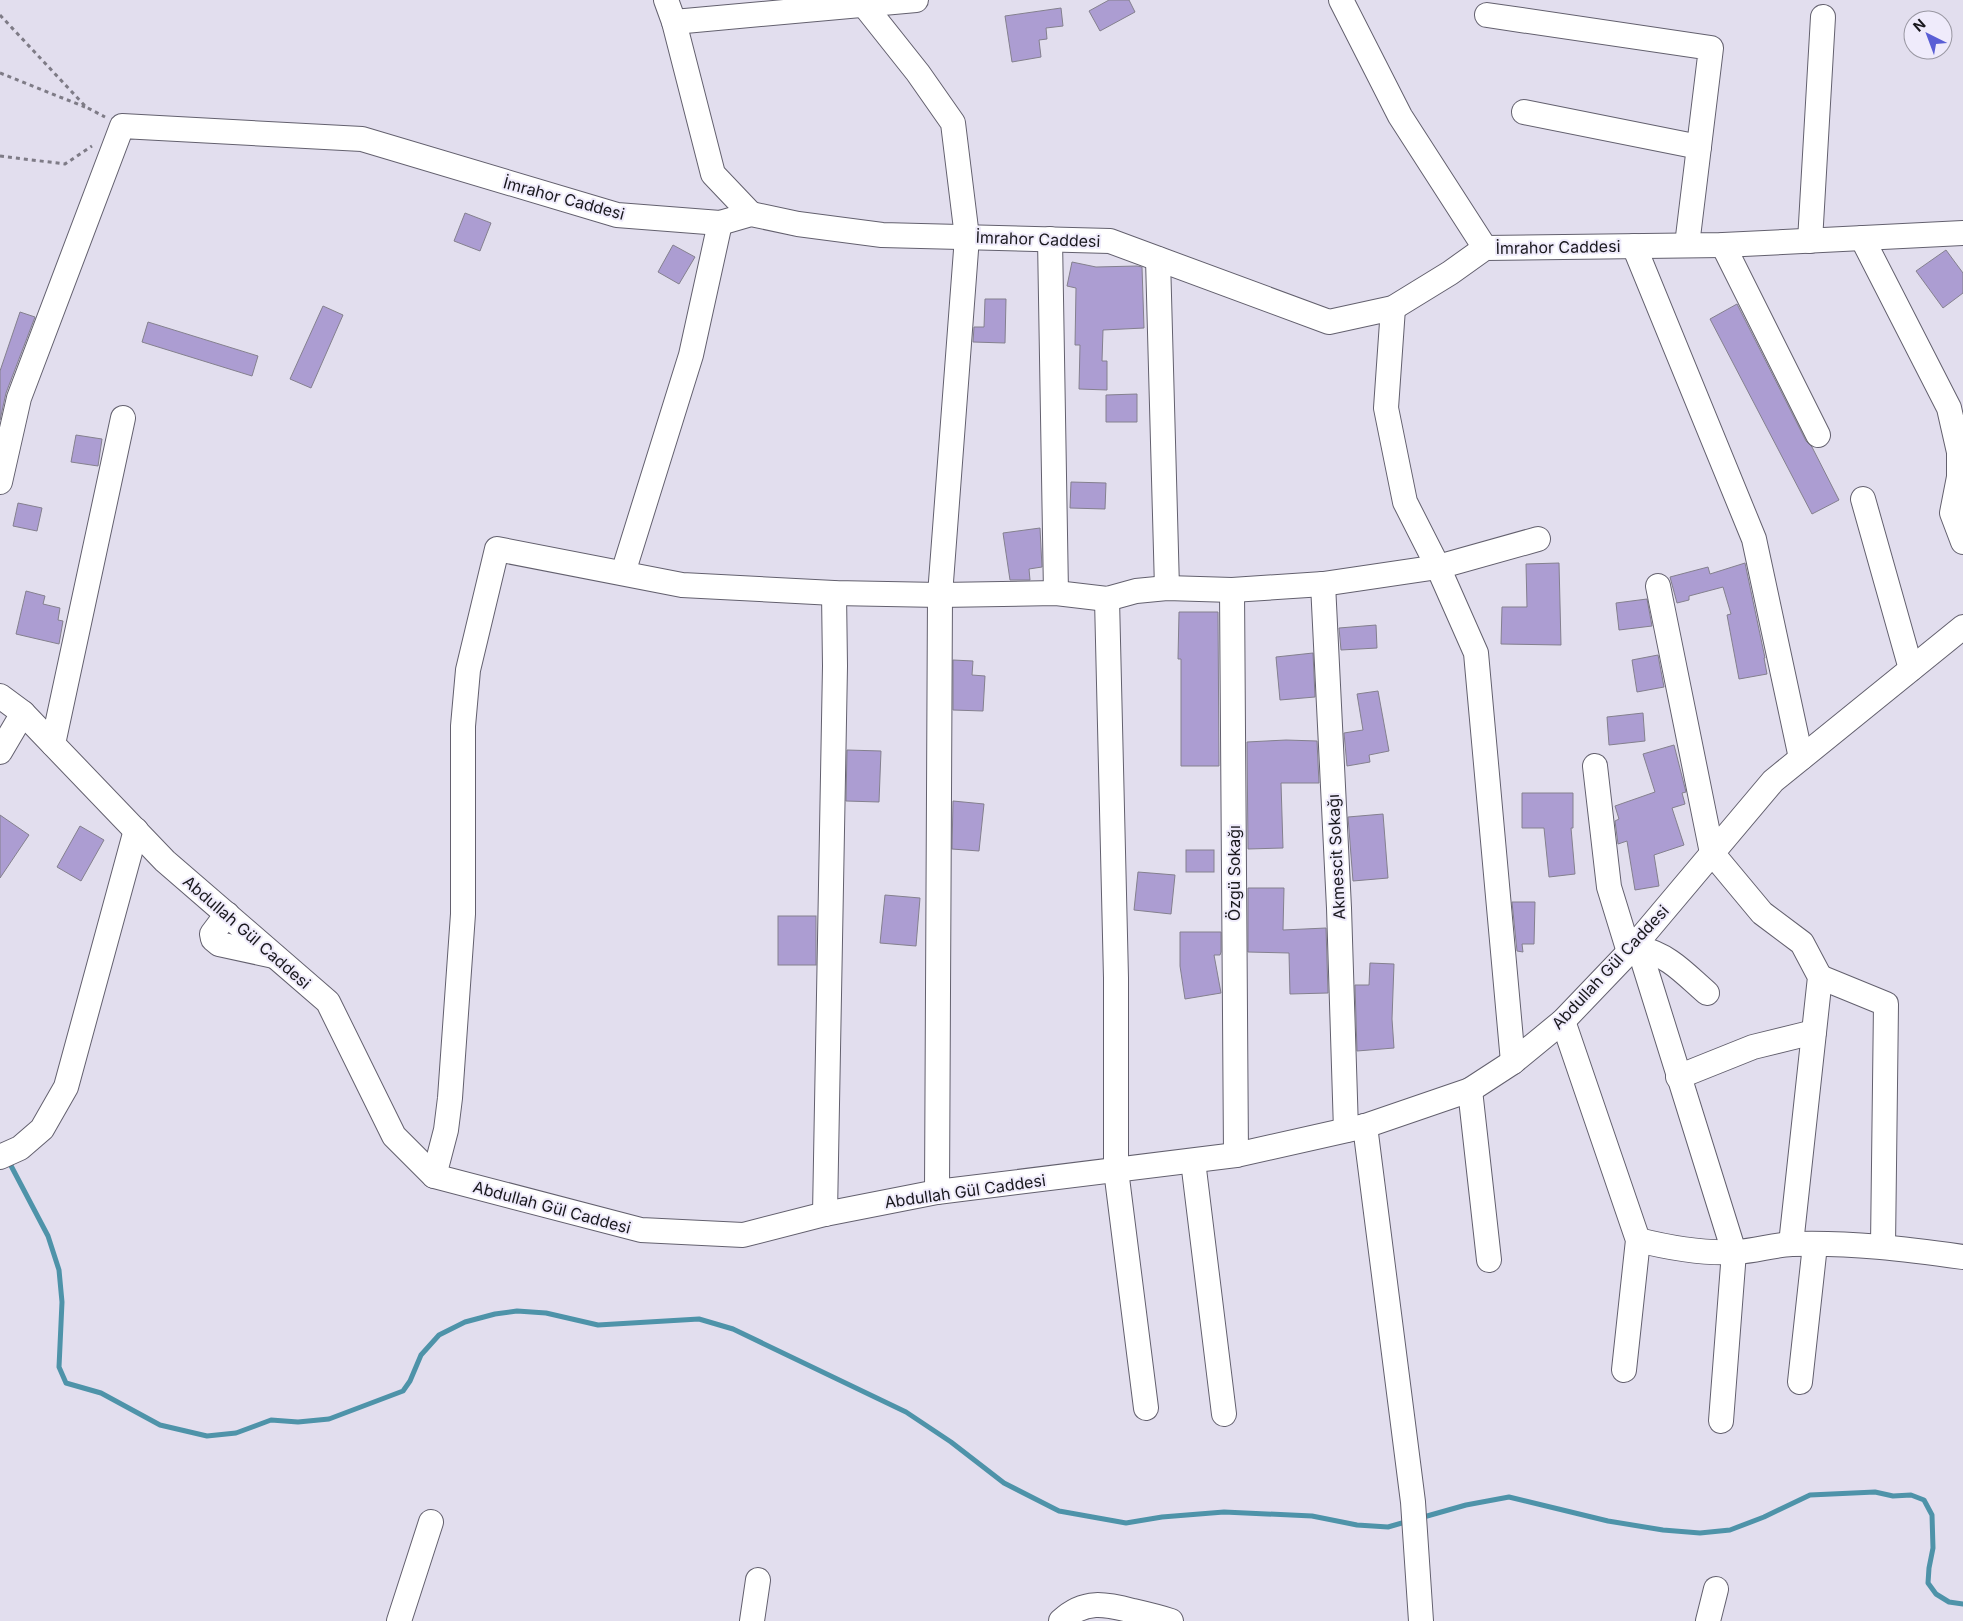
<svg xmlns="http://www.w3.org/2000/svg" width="1963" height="1621" font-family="Inter,sans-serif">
	<rect width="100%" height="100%" fill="#e2deee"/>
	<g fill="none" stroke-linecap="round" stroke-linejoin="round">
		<g stroke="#4e93a9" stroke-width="5">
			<path d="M8,1160L48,1236L59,1270L62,1302L59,1367L66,1383L101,1393L160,1425L207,1436L236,1433L271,1420L298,1422L329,1419L403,1391L410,1381L421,1355L439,1335L465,1322L495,1314L517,1311L546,1313L598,1325L699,1319L733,1329L906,1412L951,1442L1004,1483L1059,1511L1126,1523L1162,1517L1224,1512L1312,1516L1357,1525L1388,1527L1409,1521"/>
			<path d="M1420,1518L1466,1505L1509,1497L1608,1521L1663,1530L1700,1533L1730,1530L1764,1517L1810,1495L1875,1492L1893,1496L1911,1495L1924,1500L1932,1515L1933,1548L1929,1568L1928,1583L1936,1594L1949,1602L1963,1604"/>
		</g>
	</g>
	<g fill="#ac9dd2" stroke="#84808e">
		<path d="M1109,0H1129L1135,12L1100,31L1089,11Z"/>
		<path d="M1061,8L1063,26L1046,28L1047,39L1039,40L1041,57L1012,62L1005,16Z"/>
		<path d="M465,213L491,223L480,251L454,241Z"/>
		<path d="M673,245L695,257L679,284L658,272Z"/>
		<path d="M1946,250L1963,273V293L1943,308L1916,271Z"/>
		<path d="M1072,262L1096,267L1137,266L1142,267L1144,328L1103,330L1102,361H1107V390L1079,389L1080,345H1075L1076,288L1067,286Z"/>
		<path d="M985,299H1006L1005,343L973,342L974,327H984Z"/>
		<path d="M1737,304L1806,441L1812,447L1839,500L1812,514L1710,319Z"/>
		<path d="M323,306L343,315L311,388L290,379Z"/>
		<path d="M20,312L35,317L6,393L0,420V371Z"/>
		<path d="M148,322L258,356L252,376L142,342Z"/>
		<path d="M1137,394V422H1106V395Z"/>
		<path d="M76,435L102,439L98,466L71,462Z"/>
		<path d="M1071,482L1106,483L1105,509L1070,508Z"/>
		<path d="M18,503L42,508L37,531L13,526Z"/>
		<path d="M1040,528L1042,567L1029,569L1030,580H1010L1003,533Z"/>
		<path d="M1559,563L1561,645L1501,644L1502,607H1527L1526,564Z"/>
		<path d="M1745,563L1765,658H1764L1767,674L1739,679L1727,615L1731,614L1723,587L1689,596V600L1677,603L1670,577L1708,567L1710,574Z"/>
		<path d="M26,591L45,596L43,604L60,608L58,620L63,621L59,644L16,634Z"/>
		<path d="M1647,599L1652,626L1619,630L1616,603Z"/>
		<path d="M1179,612H1218L1219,766H1181V659H1178Z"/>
		<path d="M1376,625L1377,648L1341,650L1339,628Z"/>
		<path d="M1313,653L1315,697L1280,700L1276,657Z"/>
		<path d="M1658,655L1664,687L1637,692L1632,660Z"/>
		<path d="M953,660L973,661L972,675L985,676L983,711L953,710Z"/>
		<path d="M1378,691L1389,751L1369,755L1370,762L1347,766L1344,733L1363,730L1357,694Z"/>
		<path d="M1643,713L1645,741L1609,745L1607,717Z"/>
		<path d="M1286,740L1317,741L1319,783H1281L1283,848L1248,849L1247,742Z"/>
		<path d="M1674,745L1686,792L1682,793L1685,804L1672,808L1684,845L1654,855L1659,886L1635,890L1627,841L1618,844L1615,821L1619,819L1615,806L1655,792L1643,754Z"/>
		<path d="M847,750L881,751L879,802L846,801Z"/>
		<path d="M1522,793H1573V828H1571L1575,874L1549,877L1544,828H1522Z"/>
		<path d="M953,801L984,804L979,851L952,849Z"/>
		<path d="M1383,814L1388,878L1353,881L1348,817Z"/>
		<path d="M0,815L29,835L0,878Z"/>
		<path d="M80,826L104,840L81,881L57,867Z"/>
		<rect x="1186" y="850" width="28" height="22"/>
		<path d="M1138,872L1175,875L1171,914L1134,910Z"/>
		<path d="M1248,888H1284L1283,930L1326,928L1328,993L1290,994L1289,953L1248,952Z"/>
		<path d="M885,895L920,898L916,946L880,943Z"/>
		<path d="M1512,902H1535L1534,944H1522L1523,952L1517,951Z"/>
		<rect x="778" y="916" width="38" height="49"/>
		<path d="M1180,932H1221V952L1220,955H1214L1221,993L1185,999L1180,966Z"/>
		<path d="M1370,963L1394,964L1392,1019L1394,1048L1357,1051L1355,985H1369Z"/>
	</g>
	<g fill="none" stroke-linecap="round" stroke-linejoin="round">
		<defs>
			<g id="minor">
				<path d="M666,0L674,22L713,174L751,214"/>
				<path d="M1341,0L1400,116L1485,248"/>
				<path d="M864,5L918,73L953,123L967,237L940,595L937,1192"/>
				<path d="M1487,15L1711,48L1687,245"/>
				<path d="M674,22L916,0"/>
				<path d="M1524,112L1699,147"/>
				<path d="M1862,238L1949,408L1959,452V477L1952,513L1963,542"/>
				<path d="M1050,239L1056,593"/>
				<path d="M1810,241L1823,17"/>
				<path d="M1723,245L1818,435"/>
				<path d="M1634,246L1754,539L1801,758"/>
				<path d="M1158,259L1167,588"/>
				<path d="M1393,308L1386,408L1405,502L1438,567L1476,653L1513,1062"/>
				<path d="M0,482L19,398L122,126L362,139L617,215L720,223L751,214L798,224L882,235L1110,241L1329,322L1393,308L1450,273L1485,248L1723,245L1963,233"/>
				<path d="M1863,499L1911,669"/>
				<path d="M623,573L691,355L720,223"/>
				<path d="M1323,584L1339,908L1346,1130"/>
				<path d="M1658,586L1712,853L1762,913L1802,943L1820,977L1791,1244"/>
				<path d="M1232,590L1236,1155"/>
				<path d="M1107,599L1116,978V1170L1146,1408"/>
				<path d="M0,696L23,713L165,861L328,1002L394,1136L434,1176L641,1230L743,1235L825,1214L937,1192L1236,1155L1365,1126L1470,1090L1513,1062L1563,1021L1629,952L1773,781L1963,627"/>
				<path d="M53,744L123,418"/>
				<path d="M0,752L23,713"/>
				<path d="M1595,766L1609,887L1629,952"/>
				<path d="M227,914L212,934L213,939L219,944L274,956"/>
				<path d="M1635,944L1639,948L1734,1252L1721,1421"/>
				<path d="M1639,948C1669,955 1684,973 1707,993"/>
				<path d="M1820,977L1886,1004L1883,1246"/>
				<path d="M1563,1021L1638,1240L1624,1370"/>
				<path d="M1678,1077L1753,1047L1814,1032"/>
				<path d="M1470,1090L1489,1260"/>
				<path d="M1365,1126L1413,1502L1421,1621"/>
				<path d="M0,1157L20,1148L42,1129L66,1087L136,830"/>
				<path d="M1193,1161L1224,1414"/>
				<path d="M434,1176L446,1130L450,1098L463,914V726L468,670L497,549L682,585L834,593L940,595L1056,593L1107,599L1136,591L1167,588L1232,590L1323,584L1438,567L1538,539"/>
				<path d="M825,1214L835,666L834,593"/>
				<path d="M1638,1240C1670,1248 1702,1254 1736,1252C1755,1251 1773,1245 1792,1244C1850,1242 1906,1249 1963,1257"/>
				<path d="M1800,1382L1815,1245"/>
				<path d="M399,1621L431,1522"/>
				<path d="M752,1621L758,1580"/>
				<path d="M1061,1621C1084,1599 1106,1604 1133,1611C1146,1614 1159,1617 1171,1621"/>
				<path d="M1708,1621L1716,1589"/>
			</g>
		</defs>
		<use href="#minor" stroke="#63606e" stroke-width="26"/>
		<g stroke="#7e7b86" stroke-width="3" stroke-dasharray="4 4" stroke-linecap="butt">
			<path d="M0,15L86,107L105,117"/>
			<path d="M0,73L85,107"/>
			<path d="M0,156L65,164L92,146"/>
		</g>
		<use href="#minor" stroke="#fff" stroke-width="24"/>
	</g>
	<g text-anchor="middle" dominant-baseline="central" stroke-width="4" stroke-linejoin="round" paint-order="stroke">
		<g font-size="16" fill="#19181d" stroke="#efebfb">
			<text transform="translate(564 198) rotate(15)">İmrahor Caddesi</text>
			<text transform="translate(1038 239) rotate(2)">İmrahor Caddesi</text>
			<text transform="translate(1558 247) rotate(-1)">İmrahor Caddesi</text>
			<text transform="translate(1336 857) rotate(-93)">Akmescit Sokağı</text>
			<text transform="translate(1234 873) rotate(-90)">Özgü Sokağı</text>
			<text transform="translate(247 932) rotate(41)">Abdullah Gül Caddesi</text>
			<text transform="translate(1610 967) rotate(-47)">Abdullah Gül Caddesi</text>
			<text transform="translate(965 1191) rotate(-8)">Abdullah Gül Caddesi</text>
			<text transform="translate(552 1207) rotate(15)">Abdullah Gül Caddesi</text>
		</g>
	</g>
	<g transform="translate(1928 35) rotate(318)"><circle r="24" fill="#efebfb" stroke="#9997a2"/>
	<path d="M0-4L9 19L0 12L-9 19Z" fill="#595ed5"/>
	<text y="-8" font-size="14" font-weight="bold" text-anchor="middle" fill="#19181d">N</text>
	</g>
</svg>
